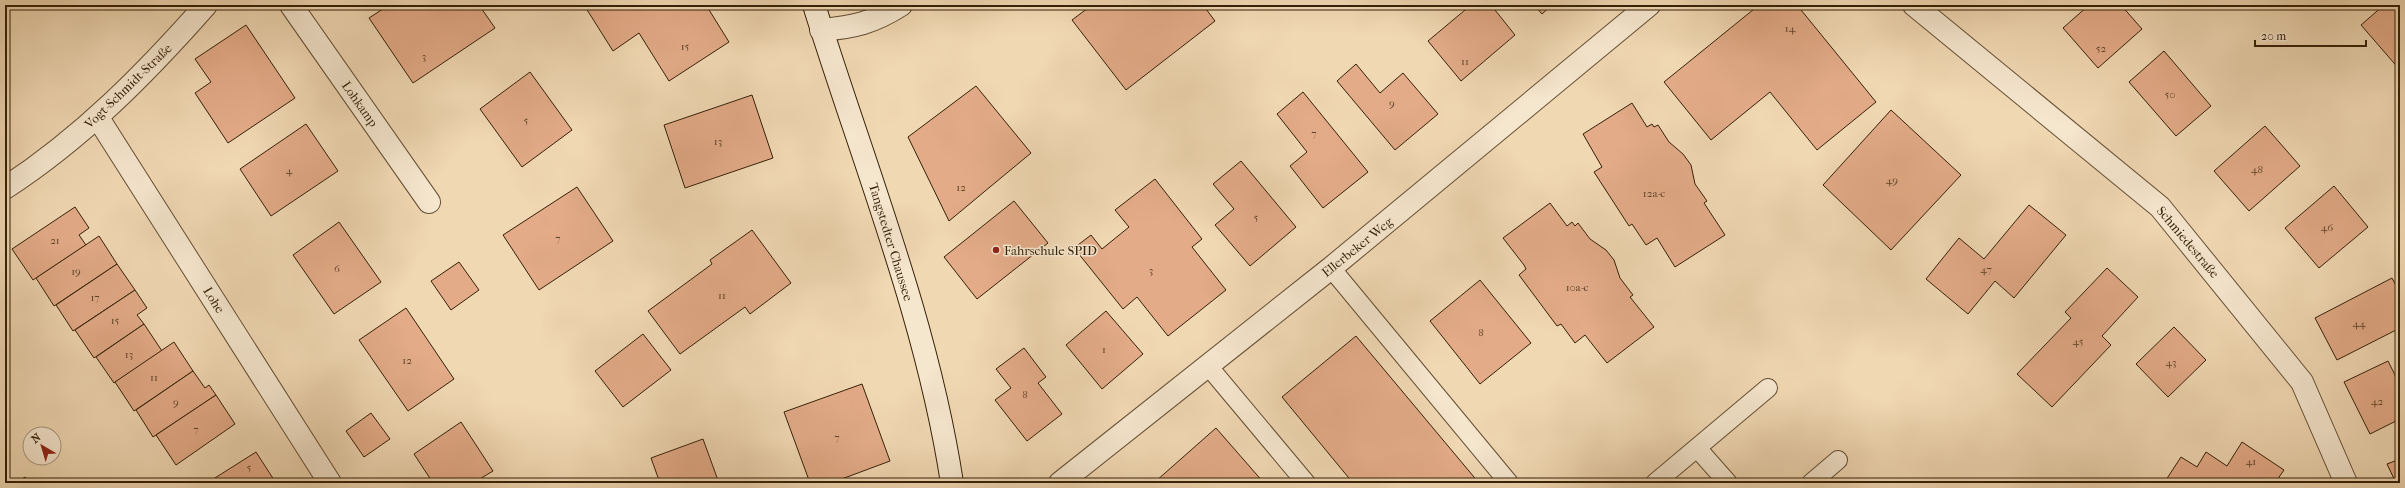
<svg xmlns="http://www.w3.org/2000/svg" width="2405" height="488" font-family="'IM FELL French Canon',serif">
	<rect width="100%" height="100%" fill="#f0d8b3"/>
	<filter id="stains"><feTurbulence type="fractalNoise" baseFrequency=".005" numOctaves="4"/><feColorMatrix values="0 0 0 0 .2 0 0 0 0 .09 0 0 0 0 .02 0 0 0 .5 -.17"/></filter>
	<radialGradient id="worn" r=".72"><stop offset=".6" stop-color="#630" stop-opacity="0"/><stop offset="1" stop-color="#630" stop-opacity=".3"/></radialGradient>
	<g fill="#e3ab88" stroke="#352008">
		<path d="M389,5H479L495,28L413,83L369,18Z"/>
		<path d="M584,5H706L729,42L669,81L639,33L613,51Z"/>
		<path d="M1092,5H1203L1215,21L1126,90L1072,20Z"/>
		<path d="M1471,5H1491L1515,35L1461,81L1428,41Z"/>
		<path d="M1534,5H1552L1542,14Z"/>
		<path d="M1759,5H1797L1876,102L1817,150L1770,92L1711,140L1664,82Z"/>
		<path d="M2089,5H2121L2142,29L2098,68L2063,28Z"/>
		<path d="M2384,5H2400V70L2361,25Z"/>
		<path d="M246,25L295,98L228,143L195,93L211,82L195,59Z"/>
		<path d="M2164,51L2211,106L2176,136L2129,82Z"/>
		<path d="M1356,64L1380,93L1403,73L1438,114L1395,150L1337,81Z"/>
		<path d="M530,72L572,130L522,167L480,109Z"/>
		<path d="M976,86L1031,153L949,221L908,137Z"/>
		<path d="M1303,92L1368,172L1323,208L1290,166L1307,152L1277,114Z"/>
		<path d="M752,95L773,158L685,188L664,125Z"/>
		<path d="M1632,103L1647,127L1652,124L1654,127L1658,125L1669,142L1683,154L1691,165L1695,184L1707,201L1704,203L1725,235L1675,267L1657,238L1646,245L1632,224L1629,226L1594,172L1602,167L1583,134Z"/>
		<path d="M1891,110L1961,175L1891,250L1823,185Z"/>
		<path d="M306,124L338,171L271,216L240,169Z"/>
		<path d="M2265,126L2300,166L2249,211L2214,171Z"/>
		<path d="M1241,161L1296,227L1250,266L1215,225L1234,209L1213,184Z"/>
		<path d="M1155,179L1202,239L1192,247L1226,290L1168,336L1137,297L1123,309L1074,248L1091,235L1102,249L1129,227L1115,210Z"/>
		<path d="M2334,186L2368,227L2319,268L2285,228Z"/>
		<path d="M577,187L613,241L539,290L503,235Z"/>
		<path d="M1014,201L1048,243L977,299L944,257Z"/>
		<path d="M1550,203L1567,226L1572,222L1575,226L1578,223L1590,239L1606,250L1614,260L1620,278L1633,295L1630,297L1654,327L1607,363L1585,335L1575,343L1561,324L1557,326L1519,275L1526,269L1524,265L1503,238Z"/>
		<path d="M2029,205L2066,235L2014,298L1995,281L1968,314L1926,279L1959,238L1984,259Z"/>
		<path d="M75,207L89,228L79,235L86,245L33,280L12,249Z"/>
		<path d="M339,222L381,282L334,314L293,255Z"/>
		<path d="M752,230L791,283L750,314L745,307L680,354L648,311L712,264L710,260Z"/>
		<path d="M99,236L117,264L54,306L36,278Z"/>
		<path d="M459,262L479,290L451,310L431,281Z"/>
		<path d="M117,264L135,290L73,331L56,305Z"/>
		<path d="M2107,268L2138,297L2102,336L2111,345L2052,407L2017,374L2071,318L2065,312Z"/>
		<path d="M2392,278L2400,293V328L2337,360L2315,318Z"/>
		<path d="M1480,280L1531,343L1480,384L1430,321Z"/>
		<path d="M135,290L147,308L137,315L144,324L94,358L75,330Z"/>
		<path d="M406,308L454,379L408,411L359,340Z"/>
		<path d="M1106,311L1143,354L1102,389L1066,345Z"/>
		<path d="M144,324L162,351L114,383L96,357Z"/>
		<path d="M2174,327L2206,360L2168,397L2136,364Z"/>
		<path d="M643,334L671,370L623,407L595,371Z"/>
		<path d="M1356,336L1479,483H1353L1282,397Z"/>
		<path d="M174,342L193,371L134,411L115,382Z"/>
		<path d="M1024,348L1046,377L1038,383L1062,414L1027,441L995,400L1011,388L996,369Z"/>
		<path d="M2388,361L2397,379L2400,378V419L2370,434L2344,382Z"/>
		<path d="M193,371L205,388L209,385L216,395L153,437L136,410Z"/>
		<path d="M862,384L890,461L831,483H810L784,412Z"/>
		<path d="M216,395L235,424L176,465L156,435Z"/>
		<path d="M371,413L390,439L364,457L346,431Z"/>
		<path d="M461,422L493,471L473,483H433L414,454Z"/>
		<path d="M1216,428L1264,483H1158L1156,481Z"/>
		<path d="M703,439L719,483H660L651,458Z"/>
		<path d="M2242,442L2284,470L2275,483H2164L2181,457L2197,467L2206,452L2227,466Z"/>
		<path d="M256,452L276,483H207Z"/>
		<path d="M2400,459V483H2396L2387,464Z"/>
		<path d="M25,477L29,483H16Z"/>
	</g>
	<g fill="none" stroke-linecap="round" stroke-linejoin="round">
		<defs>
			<g id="service">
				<path d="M1331,268L1509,483"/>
				<path d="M1209,367L1306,483"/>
				<path d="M1697,448L1728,483"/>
				<path d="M1655,483L1768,388"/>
				<path d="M1811,483L1838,460"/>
			</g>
			<g id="minor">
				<path d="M291,5L429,202"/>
				<path d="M1914,5L2160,207L2302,382L2346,483"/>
				<path d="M821,30C854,27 873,23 901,5"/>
				<path d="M98,118L330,483"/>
				<path d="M5,188C82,138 146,73 206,5"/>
			</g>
			<path id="tertiary" d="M1060,483L1331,268L1649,5"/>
			<path id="secondary" d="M814,5C863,163 927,319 952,483"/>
		</defs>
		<use href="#service" stroke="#644e33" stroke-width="20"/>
		<use href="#minor" stroke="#644e33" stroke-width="24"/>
		<use href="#tertiary" stroke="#644e33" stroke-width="24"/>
		<use href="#secondary" stroke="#352008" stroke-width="24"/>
		<use href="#service" stroke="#f5e6ce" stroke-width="18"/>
		<use href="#minor" stroke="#f5e6ce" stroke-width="22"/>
		<use href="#tertiary" stroke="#f5e6ce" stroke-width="22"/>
		<use href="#secondary" stroke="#f5e6ce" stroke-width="22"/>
	</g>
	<circle fill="#8f2418" stroke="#f5e6ce" stroke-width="1.5" cx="996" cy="250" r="4"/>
	<g text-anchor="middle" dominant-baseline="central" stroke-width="3" stroke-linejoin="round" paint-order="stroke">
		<g font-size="11" fill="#604328">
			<text x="1790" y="28">14</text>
			<text x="685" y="46">15</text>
			<text x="2101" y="48">52</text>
			<text x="424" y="56">3</text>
			<text x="1465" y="61">11</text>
			<text x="2170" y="94">50</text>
			<text x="1392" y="103">9</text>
			<text x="526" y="120">5</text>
			<text x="1314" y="133">7</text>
			<text x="718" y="141">13</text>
			<text x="2257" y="169">48</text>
			<text x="289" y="170">4</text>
			<text x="1892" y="180">49</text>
			<text x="961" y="187">12</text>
			<text x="1654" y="193">12a-c</text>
			<text x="1256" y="217">5</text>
			<text x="2327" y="227">46</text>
			<text x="558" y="238">7</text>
			<text x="55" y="240">21</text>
			<text x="337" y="268">6</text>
			<text x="1986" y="269">47</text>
			<text x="1151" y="270">3</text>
			<text x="76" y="271">19</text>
			<text x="1577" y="287">10a-c</text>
			<text x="722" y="295">11</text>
			<text x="95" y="297">17</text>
			<text x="115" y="320">15</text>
			<text x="2359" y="323">44</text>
			<text x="1481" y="332">8</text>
			<text x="2078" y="341">45</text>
			<text x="1104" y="349">1</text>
			<text x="129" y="354">13</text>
			<text x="407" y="360">12</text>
			<text x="2171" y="362">43</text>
			<text x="154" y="377">11</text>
			<text x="1025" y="394">8</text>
			<text x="2377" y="401">42</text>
			<text x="176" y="402">9</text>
			<text x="196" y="429">7</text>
			<text x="837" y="437">7</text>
			<text x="2251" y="461">41</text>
			<text x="249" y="467">5</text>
		</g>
		<g font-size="13" fill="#352008" stroke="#f5e6ce">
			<text transform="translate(128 86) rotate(-44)">Vogt-Schmidt-Straße</text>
			<text transform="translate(360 104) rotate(55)">Lohkamp</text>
			<text transform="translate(891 242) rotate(73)">Tangstedter Chaussee</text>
			<text transform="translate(2188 242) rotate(50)">Schmiedestraße</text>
			<text transform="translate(1357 247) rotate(-39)">Ellerbeker Weg</text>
			<text transform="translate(214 300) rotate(58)">Lohe</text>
		</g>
		<g font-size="13" fill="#352008" stroke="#f5e6ce" text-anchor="start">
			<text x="1004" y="250">Fahrschule SPID</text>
		</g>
	</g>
	<rect width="2405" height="488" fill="none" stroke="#f0d8b3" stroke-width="20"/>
	<rect x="6" y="6" width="2393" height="476" fill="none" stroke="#352008" stroke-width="2"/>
	<rect x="10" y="10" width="2385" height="468" fill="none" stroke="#352008"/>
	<g transform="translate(42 446) rotate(322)"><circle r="19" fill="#f5e6ce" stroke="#a8977f"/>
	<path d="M0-3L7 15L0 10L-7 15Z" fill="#8f2418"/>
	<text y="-6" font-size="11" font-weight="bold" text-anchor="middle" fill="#352008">N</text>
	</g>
	<path d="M2255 40v6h111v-6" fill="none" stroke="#352008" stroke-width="2"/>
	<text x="2261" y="40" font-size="12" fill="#352008" stroke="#f5e6ce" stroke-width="3" paint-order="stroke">20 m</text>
	<rect width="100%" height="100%" filter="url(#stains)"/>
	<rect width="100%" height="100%" fill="url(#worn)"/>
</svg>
